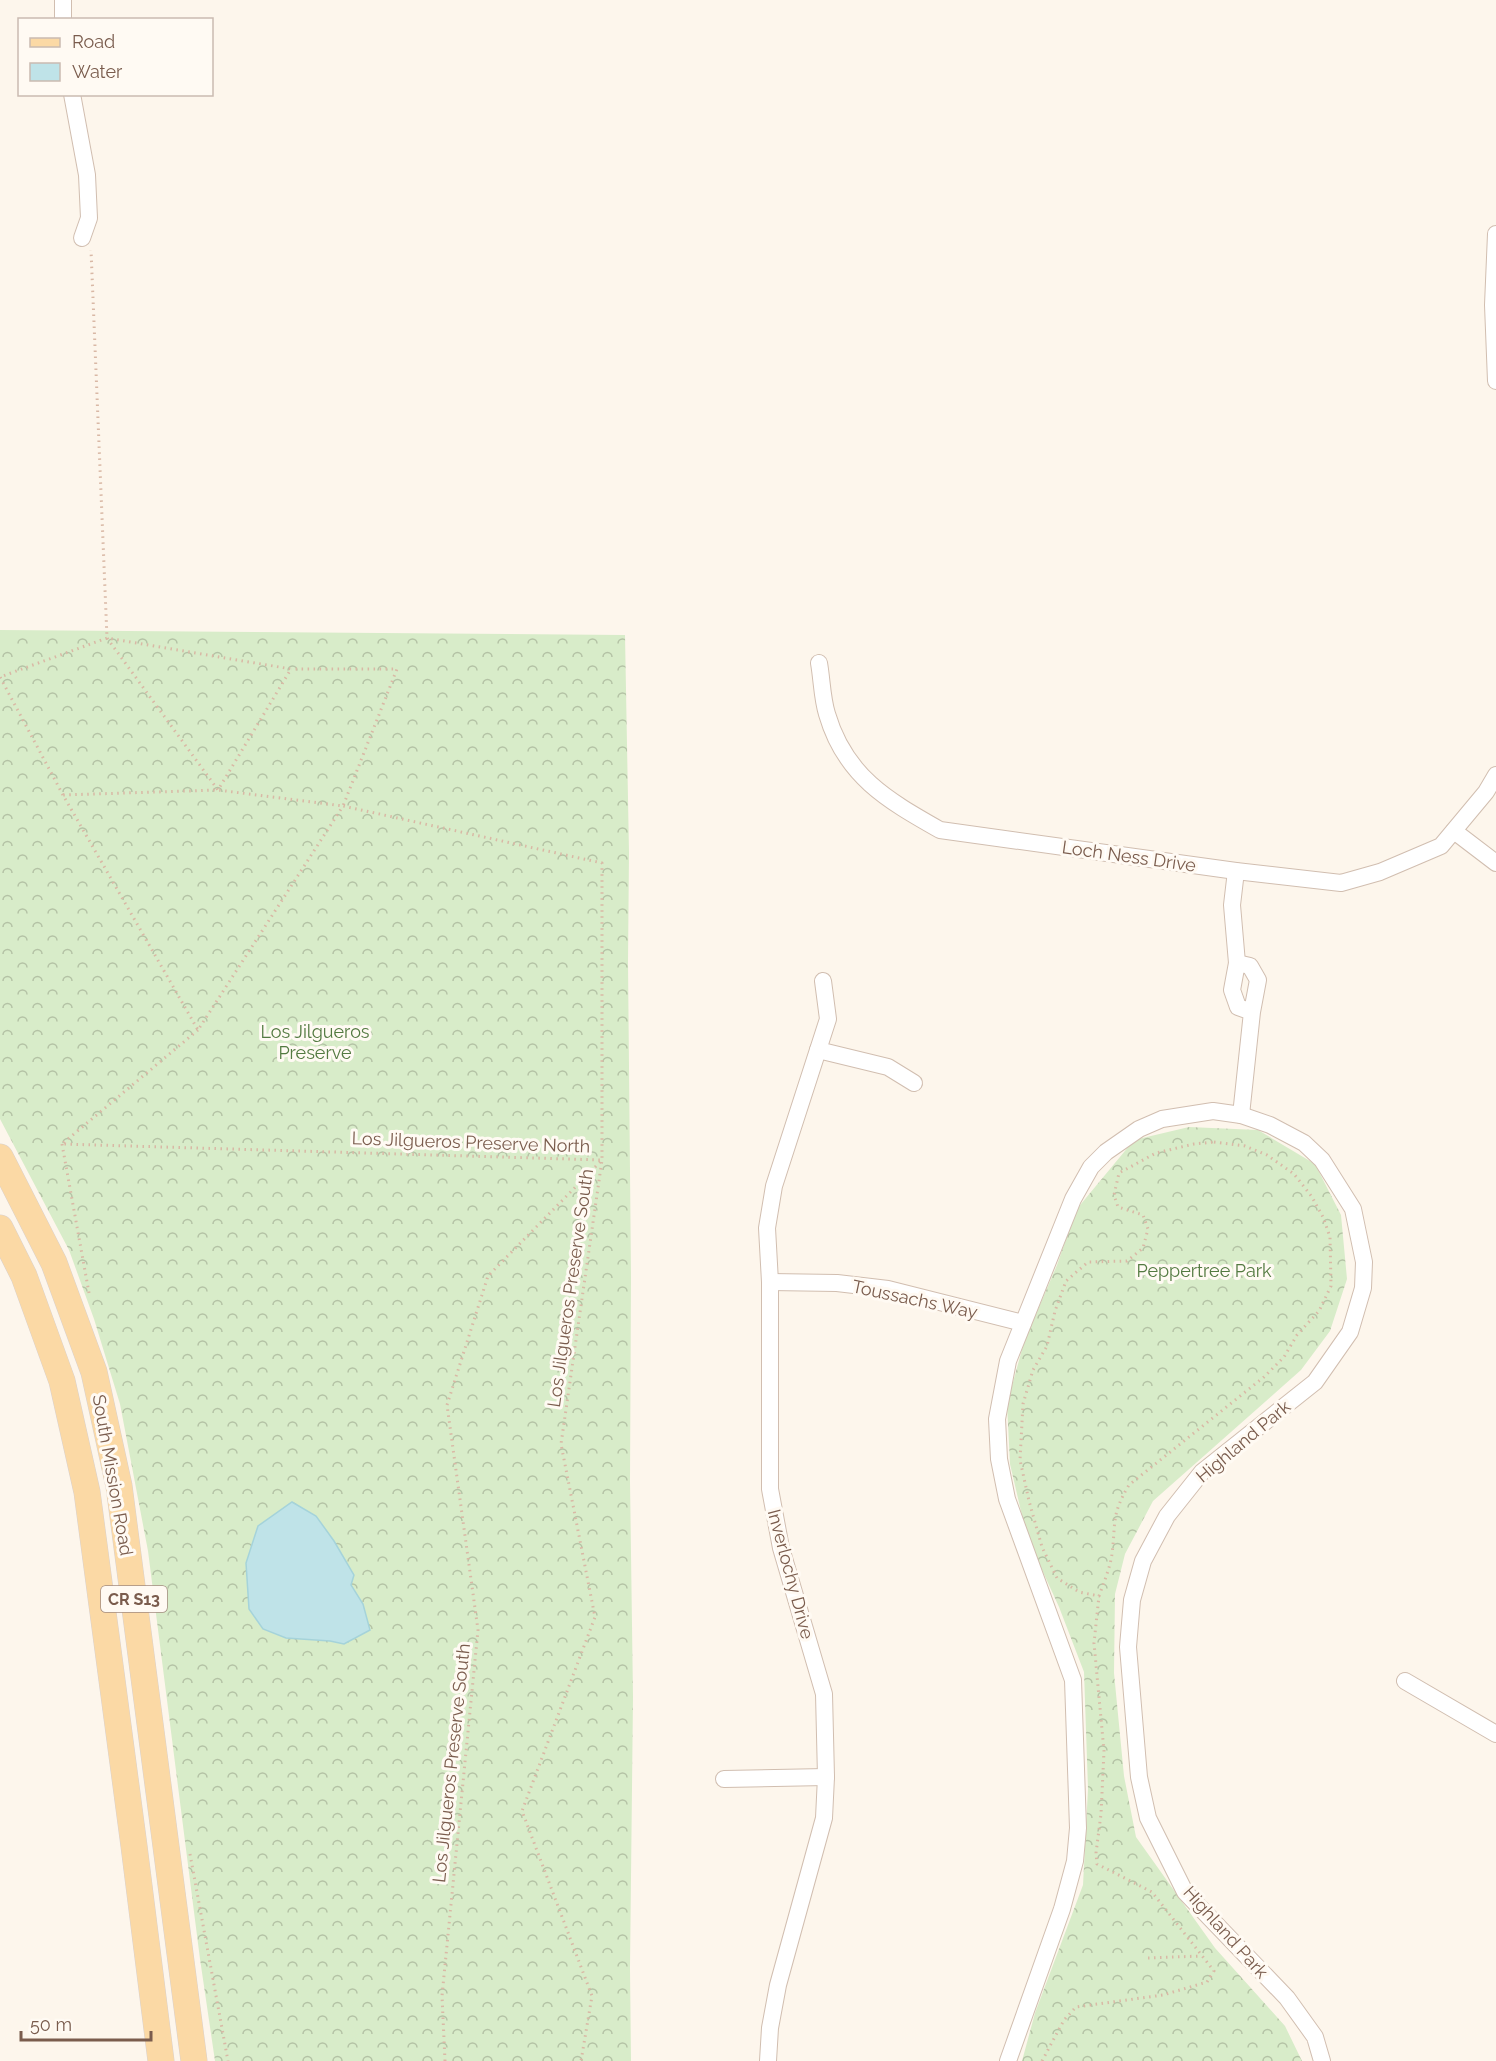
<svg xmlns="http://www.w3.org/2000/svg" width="1496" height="2061" font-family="Raleway,sans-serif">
	<defs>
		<pattern id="forest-crowns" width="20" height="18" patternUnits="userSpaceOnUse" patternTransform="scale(1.5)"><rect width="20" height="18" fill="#d8ecc9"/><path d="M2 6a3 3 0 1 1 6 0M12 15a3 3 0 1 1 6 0" fill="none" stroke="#b4c2a5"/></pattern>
	</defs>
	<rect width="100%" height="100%" fill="#fdf6ec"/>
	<g fill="url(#forest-crowns)">
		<path d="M0,630L625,635L629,853L628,962L631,1276L630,1481L633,1697L630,1968L631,2061H215L200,1959L148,1551L120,1404L94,1319L69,1250L0,1119Z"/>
		<path d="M1189,1127L1258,1130L1315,1164L1341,1215L1347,1279L1330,1331L1301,1370L1153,1501L1125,1554L1115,1594L1114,1673L1124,1776L1136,1837L1215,1948L1285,2026L1302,2061H1022L1035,2013L1083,1885L1088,1789L1084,1672L1059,1607L1027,1537L1010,1464L1007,1404L1024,1342L1057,1265L1076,1210L1134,1140Z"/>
	</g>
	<path fill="#bfe3e8" stroke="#a5d3da" stroke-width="1.5" d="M292,1502L316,1516L334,1541L354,1575L351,1585L363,1604L370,1630L344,1644L330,1641L286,1638L263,1629L249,1609L246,1563L258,1526Z"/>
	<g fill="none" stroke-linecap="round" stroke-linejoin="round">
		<defs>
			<g id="minor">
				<path d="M63,0V20"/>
				<path d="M72,94L87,175L89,218L82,238"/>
				<path d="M1496,234L1493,305L1496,381"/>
				<path d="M819,663C822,680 822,698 827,714C845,776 887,800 940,830L1236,871L1341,883L1380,872L1441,846L1486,792L1496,775"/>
				<path d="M1454,831L1496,863"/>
				<path d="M1236,871L1232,905L1237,963"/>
				<path d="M818,1050L888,1067L914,1083"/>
				<path d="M1241,1115L1252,1012L1258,980L1250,966L1237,963L1232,990L1238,1007L1252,1012"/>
				<path d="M770,1282L837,1283L888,1289L1023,1323"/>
				<path d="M1405,1681L1496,1734"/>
				<path d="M724,1779L826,1777"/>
				<path d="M768,2061L770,2028L778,1985L824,1818L826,1777L824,1694L781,1548L770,1489V1282L767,1228L774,1186L828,1019L823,981"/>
				<path d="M1008,2061L1062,1909L1075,1861L1078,1828L1073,1680L1007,1499L999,1459L997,1419L1008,1361L1073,1199L1091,1167L1106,1152L1139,1129L1162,1119L1213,1111L1241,1115L1270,1125L1304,1143L1322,1160L1353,1209L1364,1262L1363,1288L1350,1332L1315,1382L1202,1472L1167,1516L1143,1561L1132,1600L1128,1647L1139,1777L1148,1818L1185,1892L1287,1998L1315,2037L1322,2061"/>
			</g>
			<g id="primary">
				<path d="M0,1157L54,1263L94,1372L119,1486L194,2061"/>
				<path d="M0,1228L24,1276L62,1381L87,1492L134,1846L161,2061"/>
			</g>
		</defs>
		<use href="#minor" stroke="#d1beb0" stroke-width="18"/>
		<use href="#primary" stroke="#dad1cd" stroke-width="27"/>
		<g stroke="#d9b8a5" stroke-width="3" stroke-dasharray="1.5 4.5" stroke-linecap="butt">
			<path d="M63,795L0,677L107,638L291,669L218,790L107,638L91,250"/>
			<path d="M198,1030L62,1144L602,1160V863L343,806L198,1030L63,795L218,790L343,806L397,669H291"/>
			<path d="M1214,1142L1245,1146L1267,1155L1294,1174L1312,1197L1323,1217L1330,1237L1331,1286L1319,1311L1297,1335L1284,1357L1264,1377L1129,1485C1111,1515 1116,1522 1112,1554C1110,1568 1104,1582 1099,1596L1079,1592L1057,1578L1042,1547L1029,1501L1020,1460L1023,1404L1033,1370L1047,1346L1055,1311L1066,1281L1088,1262L1127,1261L1143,1248L1148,1229L1143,1215L1118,1207L1114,1195L1119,1173L1156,1153L1194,1144Z"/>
			<path d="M62,1144L89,1293"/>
			<path d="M190,1854L228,2061"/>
			<path d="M1148,1958L1201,1956"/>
			<path d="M445,2061L442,1996L478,1630L447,1405L488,1276L602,1160L561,1444L595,1617L522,1811L592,1996L581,2061"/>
			<path d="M1042,2061L1064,2020L1076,2007L1163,1995L1207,1982L1214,1971L1152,1892L1097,1864L1096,1853L1101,1814L1104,1751L1094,1643L1099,1596"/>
		</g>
		<use href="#minor" stroke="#fff" stroke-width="16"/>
		<use href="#primary" stroke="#fbd9a5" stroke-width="26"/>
	</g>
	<g text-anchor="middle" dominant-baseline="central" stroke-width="6" stroke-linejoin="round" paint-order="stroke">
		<rect fill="#fffaf3" stroke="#a28b7f" stroke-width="1.5" x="101" y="1586" width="66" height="26" rx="4.5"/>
		<g font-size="16" font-weight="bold" fill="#7a5c4d">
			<text x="134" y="1599">CR S13</text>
		</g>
		<g font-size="18" fill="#7a5c4d" stroke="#fffaf3">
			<text transform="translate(1129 856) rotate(8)">Loch Ness Drive</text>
			<text transform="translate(471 1142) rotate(2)">Los Jilgueros Preserve North</text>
			<text transform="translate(570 1288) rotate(-82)">Los Jilgueros Preserve South</text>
			<text transform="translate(915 1299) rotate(12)">Toussachs Way</text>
			<text transform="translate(1243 1441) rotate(-40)">Highland Park</text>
			<text transform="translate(113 1475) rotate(80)">South Mission Road</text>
			<text transform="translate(791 1574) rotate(75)">Inverlochy Drive</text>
			<text transform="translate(451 1763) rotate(-84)">Los Jilgueros Preserve South</text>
			<text transform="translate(1226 1932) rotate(48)">Highland Park</text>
		</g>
		<g font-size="18" fill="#537a41" stroke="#fffaf3">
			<text x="315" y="1031">Los Jilgueros<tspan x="315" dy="21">Preserve</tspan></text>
			<text x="1204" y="1270">Peppertree Park</text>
		</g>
	</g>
	<rect x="18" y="18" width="195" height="78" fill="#fffaf3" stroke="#cabbb1" stroke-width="1.5"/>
	<rect x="30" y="38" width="30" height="9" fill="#fbd9a5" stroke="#cabbb1" stroke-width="1.5"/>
	<text x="72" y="48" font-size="18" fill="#7a5c4d">Road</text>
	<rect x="30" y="63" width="30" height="18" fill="#bfe3e8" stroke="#cabbb1" stroke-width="1.5"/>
	<text x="72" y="78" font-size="18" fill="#7a5c4d">Water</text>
	<path d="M21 2031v9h130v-9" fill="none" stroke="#7a5c4d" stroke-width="3"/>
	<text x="30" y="2031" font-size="18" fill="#7a5c4d" stroke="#fffaf3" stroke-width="4.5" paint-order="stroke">50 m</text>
</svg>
